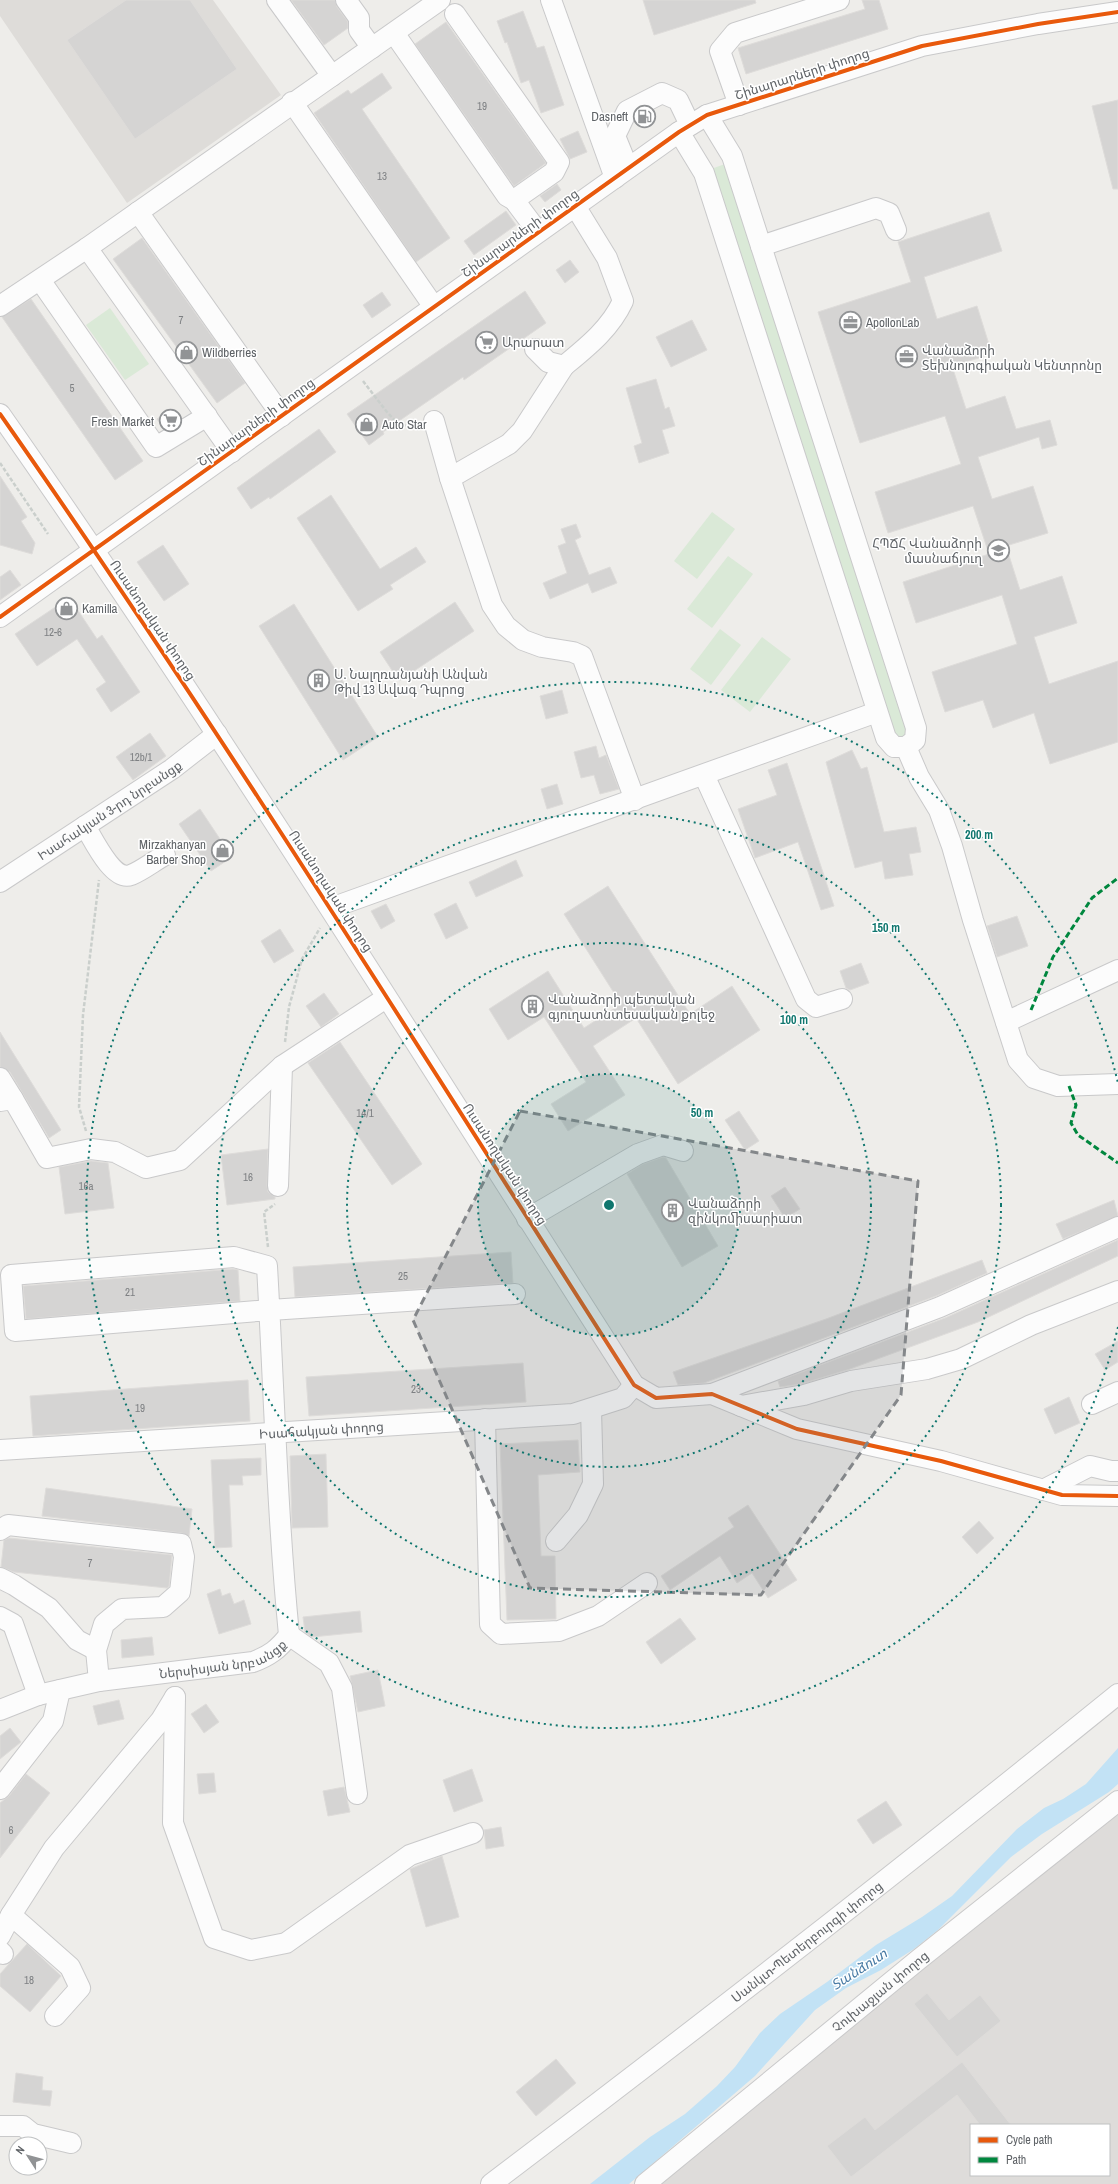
<svg xmlns="http://www.w3.org/2000/svg" width="1118" height="2184" font-family="'Archivo Narrow','Noto Sans Armenian',sans-serif">
	<rect width="100%" height="100%" fill="#eeedea"/>
	<path fill="#dedcda" fill-rule="evenodd" d="M1118,1813V2184H659L924,1967ZM971,2125H1109V2175H971Z"/>
	<path fill="#dedcd9" d="M0,0H213L281,95L127,203L0,16Z"/>
	<g fill="#dae9d7">
		<path d="M725,164L908,731L906,738L896,739L711,169Z"/>
		<path d="M110,308L149,364L125,380L86,325Z"/>
		<path d="M712,512L735,529L697,579L674,561Z"/>
		<path d="M728,556L753,574L712,628L687,609Z"/>
		<path d="M720,629L741,645L711,685L690,669Z"/>
		<path d="M762,637L791,659L750,712L721,690Z"/>
	</g>
	<path fill="#c2e2f5" d="M1118,1748V1784L1109,1792L1042,1834L1011,1857L938,1930L914,1949L881,1970L846,1988L815,2010L755,2076L629,2184H590L650,2137L685,2114L717,2086L735,2067L760,2033L780,2014L827,1982L876,1945L922,1917L952,1896L1017,1829L1044,1808L1063,1799L1086,1784Z"/>
	<g fill="#d5d4d3" stroke="#dedcda">
		<path d="M126,0H190L237,69L135,139L67,40Z"/>
		<path d="M291,0H335L337,7L348,22V28L324,45Z"/>
		<path d="M643,0H755L756,3L654,35Z"/>
		<path d="M862,0H879L888,29L746,74L738,48L865,9Z"/>
		<path d="M523,11L537,48L544,46L564,105L541,113L529,80L521,83L507,42L505,43L497,21Z"/>
		<path d="M446,22L546,163L514,186L415,44Z"/>
		<path d="M382,73L392,88L362,109L450,238L416,262L314,113L348,90L351,94Z"/>
		<path d="M1118,100V189H1113L1092,106Z"/>
		<path d="M578,131L587,152L570,159L560,139Z"/>
		<path d="M557,184L561,190L545,202L540,196Z"/>
		<path d="M506,211L516,225L474,255L464,241Z"/>
		<path d="M989,212L1002,251L924,277L937,319L977,306L992,354L952,366L966,409L1005,396L1016,429L1050,420L1057,445L1042,449L1039,437L978,457L992,499L1033,486L1048,533L1006,546L1020,590L1062,576L1077,623L1034,637L1049,684L1118,661V742L1050,764L1034,713L993,728L983,700L945,712L932,672L1017,644L1002,595L916,623L903,582L989,554L973,506L888,533L875,492L961,464L945,416L860,443L818,312L911,282L898,242Z"/>
		<path d="M142,238L245,383L217,403L113,259Z"/>
		<path d="M570,260L579,272L565,283L556,270Z"/>
		<path d="M525,291L546,323L464,380L463,377L383,432L384,434L369,445L347,414Z"/>
		<path d="M382,292L391,305L372,318L363,305Z"/>
		<path d="M31,299L143,461L115,480L2,317Z"/>
		<path d="M692,320L707,350L671,367L656,337Z"/>
		<path d="M656,379L665,409L669,407L675,426L662,430L669,453L639,463L634,446L642,443L626,388Z"/>
		<path d="M173,409L180,419L164,429L157,419Z"/>
		<path d="M319,429L336,452L270,499L269,497L251,509L237,488Z"/>
		<path d="M0,476L27,517L21,521L35,543L32,554L0,545Z"/>
		<path d="M331,495L380,569L416,547L426,562L390,585L393,589L358,611L297,518Z"/>
		<path d="M576,524L581,537L575,540L589,575L610,567L617,583L592,593L588,583L550,599L543,583L567,573L558,546L566,543L561,529Z"/>
		<path d="M163,545L189,584L164,601L137,562Z"/>
		<path d="M10,570L21,585L0,600V577Z"/>
		<path d="M63,602L73,603L97,639L102,635L140,692L111,712L96,689L106,682L77,639L37,666L15,634Z"/>
		<path d="M455,602L474,631L399,681L380,652Z"/>
		<path d="M294,604L378,737L343,760L259,626Z"/>
		<path d="M562,690L568,713L546,719L540,696Z"/>
		<path d="M150,733L166,756L133,780L116,757Z"/>
		<path d="M596,746L599,758L606,755L619,789L600,794L594,775L581,778L574,752Z"/>
		<path d="M852,750L861,769L867,767L884,832L916,827L921,852L909,854L913,875L885,879L882,861L855,868L826,762Z"/>
		<path d="M787,763L834,906L821,910L798,842L755,858L738,809L777,795L768,770Z"/>
		<path d="M557,784L563,804L547,809L541,789Z"/>
		<path d="M200,809L232,857L211,871L179,824Z"/>
		<path d="M516,860L523,876L476,897L469,882Z"/>
		<path d="M608,886L690,1014L732,986L760,1030L678,1084L636,1018L593,1046L625,1095L568,1131L551,1104L586,1082L544,1017L508,1040L489,1009L548,971L584,1028L621,1004L564,914Z"/>
		<path d="M456,903L468,928L446,939L434,914Z"/>
		<path d="M386,904L395,921L381,929L371,911Z"/>
		<path d="M1017,916L1028,946L997,957L987,926Z"/>
		<path d="M280,929L294,951L274,963L261,941Z"/>
		<path d="M861,963L869,983L850,990L846,988L840,971Z"/>
		<path d="M324,993L339,1014L321,1027L306,1006Z"/>
		<path d="M0,1032L61,1130L49,1138L10,1072L0,1067Z"/>
		<path d="M340,1042L422,1164L392,1185L308,1063Z"/>
		<path d="M739,1111L759,1141L745,1150L725,1120Z"/>
		<path d="M268,1149L267,1186L268,1192L275,1197V1199L227,1205L221,1155Z"/>
		<path d="M663,1157L666,1158L718,1246L682,1267L627,1174L643,1164Z"/>
		<path d="M91,1161L108,1163L114,1208L65,1214L59,1167Z"/>
		<path d="M785,1187L800,1209L785,1218L771,1196Z"/>
		<path d="M1114,1200L1118,1216L1063,1239L1056,1224Z"/>
		<path d="M1118,1240V1256L978,1322L850,1369L801,1384L780,1387L778,1381L945,1318Z"/>
		<path d="M511,1252L513,1283L295,1297L293,1267Z"/>
		<path d="M982,1260L987,1273L936,1296L704,1383L678,1385L673,1372L826,1319Z"/>
		<path d="M233,1269L238,1270L240,1301L26,1319L23,1286Z"/>
		<path d="M1118,1341V1362L1105,1370L1095,1354Z"/>
		<path d="M523,1363L526,1402L309,1416L306,1377Z"/>
		<path d="M248,1380L250,1421L33,1436L30,1396Z"/>
		<path d="M1069,1397L1080,1423L1055,1434L1044,1409Z"/>
		<path d="M578,1440L580,1472L538,1475L541,1556H555L556,1619L507,1620L500,1444Z"/>
		<path d="M326,1454L328,1527L292,1528L290,1456Z"/>
		<path d="M261,1458V1475L242,1476L243,1485H229L232,1547L215,1548L211,1460Z"/>
		<path d="M46,1488L192,1509L189,1536L182,1533L42,1516Z"/>
		<path d="M748,1505L797,1580L768,1598L752,1573L737,1583L720,1556L670,1590L661,1576L734,1527L728,1518Z"/>
		<path d="M979,1521L994,1538L977,1554L962,1537Z"/>
		<path d="M9,1538L172,1555L169,1586L167,1588L14,1572L1,1567L4,1540Z"/>
		<path d="M220,1589L222,1596L230,1593L234,1604L244,1600L251,1624L219,1634L207,1594Z"/>
		<path d="M360,1611L362,1632L312,1637L305,1632L303,1617Z"/>
		<path d="M680,1618L696,1639L661,1664L646,1642Z"/>
		<path d="M152,1637L154,1655L122,1658L121,1640Z"/>
		<path d="M378,1670L385,1706L358,1712L350,1676Z"/>
		<path d="M119,1700L124,1719L98,1725L93,1706Z"/>
		<path d="M206,1704L219,1722L204,1733L191,1714Z"/>
		<path d="M10,1728L21,1742L0,1759V1736Z"/>
		<path d="M472,1769L483,1801L454,1812L443,1780Z"/>
		<path d="M214,1773L216,1792L199,1794L197,1774Z"/>
		<path d="M26,1774L50,1793L0,1858V1803L9,1796Z"/>
		<path d="M344,1787L350,1812L328,1816L323,1791Z"/>
		<path d="M886,1801L902,1825L873,1844L857,1820Z"/>
		<path d="M501,1827L504,1846L486,1849L484,1830Z"/>
		<path d="M442,1856L459,1917L426,1927L410,1869Z"/>
		<path d="M27,1944L61,1976L30,2012L0,1986V1974Z"/>
		<path d="M927,1993L949,2020L980,1995L1001,2021L957,2057L914,2004Z"/>
		<path d="M556,2059L576,2083L536,2116L516,2092Z"/>
		<path d="M962,2062L1011,2125H980L957,2095L851,2177L827,2146L865,2117L875,2130Z"/>
		<path d="M16,2073L43,2077L42,2090L52,2091L50,2106L13,2102Z"/>
	</g>
	<g fill="none" stroke-linecap="round" stroke-linejoin="round">
		<defs>
			<g id="minor">
				<path d="M277,0L332,76"/>
				<path d="M346,0L359,18V30L372,48"/>
				<path d="M551,0L615,178"/>
				<path d="M455,14L559,162L554,172L514,200"/>
				<path d="M394,33L507,196L514,200L538,232"/>
				<path d="M292,102L434,307"/>
				<path d="M739,105L720,51L735,33L839,0"/>
				<path d="M679,132L704,173L886,738L894,747H906L915,740L916,728L732,156L707,115"/>
				<path d="M628,168L615,136L627,111L662,93L678,100L690,125"/>
				<path d="M138,212L282,416"/>
				<path d="M761,246L876,208L889,213L896,230"/>
				<path d="M87,248L232,452"/>
				<path d="M40,280L156,447L207,416"/>
				<path d="M0,306L87,248L440,0"/>
				<path d="M535,349L548,362L564,366C587,347 610,329 623,301L607,258L575,206"/>
				<path d="M0,414C222,731 426,1060 634,1385L656,1398L712,1394L797,1429L941,1461L1062,1495L1118,1496"/>
				<path d="M434,421L450,478L492,605L506,626L523,640L542,647L573,652L582,656L635,800"/>
				<path d="M450,478L509,444L522,431L564,366"/>
				<path d="M0,617L679,132L707,115L922,46L1038,24L1118,12"/>
				<path d="M906,747L919,777L939,810L952,846L973,920L1018,1060L1034,1078L1058,1086L1118,1084"/>
				<path d="M704,775L806,999L816,1007L842,999"/>
				<path d="M85,826C93,839 113,882 131,875C143,870 154,861 165,855"/>
				<path id="s1" d="M0,882L172,769L217,734"/>
				<path d="M331,908L877,712"/>
				<path d="M1006,1022L1118,970"/>
				<path d="M0,1078L13,1099"/>
				<path d="M0,1101L13,1099L47,1158L91,1149L115,1152L146,1168L180,1160L282,1066L386,998"/>
				<path d="M278,1186L282,1066"/>
				<path d="M527,1219L638,1154L663,1145L683,1151"/>
				<path d="M712,1394L940,1307L1118,1227"/>
				<path d="M1092,1404L1118,1392"/>
				<path d="M741,1406L804,1395L851,1381L927,1369L961,1359L1031,1325L1118,1291"/>
				<path d="M485,1419L490,1624L501,1634L559,1631L598,1616L647,1583"/>
				<path id="s2" d="M0,1450L573,1414L623,1398L634,1385"/>
				<path d="M1043,1490L1090,1466L1111,1471H1118"/>
				<path d="M0,1530L8,1525L181,1544L184,1557L180,1592L163,1607L122,1609L104,1624L96,1650L99,1681"/>
				<path d="M556,1541L578,1515L593,1484L591,1409"/>
				<path d="M0,1578L14,1585L49,1608L77,1640L96,1650"/>
				<path d="M0,1617L13,1624L38,1695"/>
				<path d="M289,1635L329,1663L342,1688L357,1794"/>
				<path d="M175,1697L173,1823L214,1938L251,1950L286,1943L410,1855L473,1833"/>
				<path id="s3" d="M0,1710L38,1695L99,1681L253,1662C269,1656 279,1649 289,1635C277,1512 274,1389 267,1266L234,1257L11,1275L15,1331L270,1310L515,1294"/>
				<path d="M0,1789L53,1721L60,1690"/>
				<path d="M0,1936L11,1915"/>
				<path d="M0,1951L3,1954"/>
				<path d="M55,2016L80,1988L70,1967L11,1915L54,1848L161,1720L175,1697"/>
				<path d="M0,2126H23L33,2134L71,2143"/>
				<path id="s4" d="M491,2184C703,2024 912,1861 1118,1694"/>
				<path id="s5" d="M645,2184L918,1960L1118,1801"/>
			</g>
		</defs>
		<use href="#minor" stroke="#c9c9ca" stroke-width="22"/>
		<g stroke="#cacfcc" stroke-width="2.5" stroke-dasharray="4 2" stroke-linecap="butt">
			<path d="M363,381L387,412L400,426L416,423"/>
			<path d="M0,463L48,534"/>
			<path d="M285,1042L289,1007L302,959L320,928"/>
			<path d="M86,1131L79,1107L83,1015L99,880"/>
			<path d="M268,1247L264,1212L275,1204"/>
		</g>
		<use href="#minor" stroke="#fcfcfc" stroke-width="20"/>
		<g stroke="#00873e" stroke-width="3" stroke-dasharray="6 3" stroke-linecap="butt">
			<path d="M1031,1010L1053,957L1092,898L1118,878"/>
			<path d="M1069,1086L1076,1105L1071,1123L1078,1135L1118,1163"/>
		</g>
		<defs>
			<g id="cycleway">
				<path d="M0,414C222,731 426,1060 634,1385L656,1398L712,1394L797,1429L941,1461L1062,1495L1118,1496"/>
				<path d="M0,617L679,132L707,115L922,46L1038,24L1118,12"/>
			</g>
		</defs>
		<use href="#cycleway" stroke="#fff" stroke-width="6"/>
		<use href="#cycleway" stroke="#e8590c" stroke-width="4"/>
	</g>
	<path fill="#84878a" fill-opacity="0.2" stroke="#84878a" stroke-width="3" stroke-dasharray="8 5" stroke-linejoin="round" d="M520,1111L918,1181L901,1395L761,1595L530,1588L413,1320Z"/>
	<circle cx="609" cy="1205" r="131" fill="#0f766e" fill-opacity=".12"/>
	<g fill="none" stroke="#0f766e" stroke-width="2" stroke-dasharray="2 4">
		<circle cx="609" cy="1205" r="131"/>
		<circle cx="609" cy="1205" r="262"/>
		<circle cx="609" cy="1205" r="392"/>
		<path d="M1118 1327A523 523 0 1 1 1118 1083"/>
	</g>
	<defs>
		<symbol id="fuel-ring" viewBox="-11 -11 22 22"><circle r="9.5" fill="#fff" stroke="#919395" stroke-width="1.5"/><path d="M-5.5-6h7V0h2V4h1.3V-2.5L3-4.5l.8-.8L6-3V5H2.5V1h-1V6h-7ZM-4.2-4.7v3.2H.2V-4.7Z" fill="#919395"/></symbol>
		<symbol id="office-ring" viewBox="-11 -11 22 22"><circle r="9.5" fill="#fff" stroke="#919395" stroke-width="1.5"/><path d="M-6-3h4V-5.5h4V-3h4V5H-6ZM-1-4.5V-3h2v-1.5ZM-6 0V1H6V0Z" fill="#919395"/></symbol>
		<symbol id="supermarket-ring" viewBox="-11 -11 22 22"><circle r="9.5" fill="#fff" stroke="#919395" stroke-width="1.5"/><path d="M-6-5.5h2.5l.6 2H6L4.5 2H-2.5L-4.4-4H-6ZM-1.5 3.2a1.3 1.3 0 1 0 .1 0ZM3 3.2a1.3 1.3 0 1 0 .1 0Z" fill="#919395"/></symbol>
		<symbol id="shop-ring" viewBox="-11 -11 22 22"><circle r="9.5" fill="#fff" stroke="#919395" stroke-width="1.5"/><path d="M-5-2.5h2.3a2.7 3.5 0 0 1 5.4 0H5L5.5 6h-11ZM-1.5-2.5h3a1.5 2.3 0 0 0-3 0Z" fill="#919395"/></symbol>
		<symbol id="university-ring" viewBox="-11 -11 22 22"><circle r="9.5" fill="#fff" stroke="#919395" stroke-width="1.5"/><path d="M0-5L7-2L0 1L-7-2ZM-4 1L0 2.5L4 1V4Q0 6-4 4Z" fill="#919395"/></symbol>
		<symbol id="building-ring" viewBox="-11 -11 22 22"><circle r="9.5" fill="#fff" stroke="#919395" stroke-width="1.5"/><path d="M-4-6H4V6H1V3H-1V6H-4ZM-2.5-4.3h1.7v1.8h-1.7ZM.8-4.3h1.7v1.8H.8ZM-2.5-1h1.7V.8h-1.7ZM.8-1h1.7V.8H.8Z" fill="#919395"/></symbol>
	</defs>
	<g fill-rule="evenodd">
		<use href="#fuel-ring" x="632" y="104" width="25" height="25"/>
		<use href="#office-ring" x="838" y="310" width="25" height="25"/>
		<use href="#supermarket-ring" x="474" y="330" width="25" height="25"/>
		<use href="#shop-ring" x="174" y="340" width="25" height="25"/>
		<use href="#office-ring" x="894" y="344" width="25" height="25"/>
		<use href="#supermarket-ring" x="158" y="408" width="25" height="25"/>
		<use href="#shop-ring" x="354" y="412" width="25" height="25"/>
		<use href="#university-ring" x="986" y="538" width="25" height="25"/>
		<use href="#shop-ring" x="54" y="596" width="25" height="25"/>
		<use href="#building-ring" x="306" y="668" width="25" height="25"/>
		<use href="#shop-ring" x="210" y="838" width="25" height="25"/>
		<use href="#building-ring" x="520" y="994" width="25" height="25"/>
		<use href="#building-ring" x="660" y="1198" width="25" height="25"/>
	</g>
	<g text-anchor="middle" dominant-baseline="central" stroke-width="3" stroke-linejoin="round" paint-order="stroke">
		<g font-size="11" fill="#7e8083">
			<text x="482" y="106">19</text>
			<text x="382" y="176">13</text>
			<text x="181" y="320">7</text>
			<text x="72" y="388">5</text>
			<text x="53" y="632">12-6</text>
			<text x="141" y="757">12b/1</text>
			<text x="365" y="1113">14/1</text>
			<text x="248" y="1177">16</text>
			<text x="86" y="1186">16a</text>
			<text x="403" y="1276">25</text>
			<text x="130" y="1292">21</text>
			<text x="416" y="1389">23</text>
			<text x="140" y="1408">19</text>
			<text x="90" y="1563">7</text>
			<text x="11" y="1830">6</text>
			<text x="29" y="1980">18</text>
		</g>
		<g font-size="13" fill="#5f6367" stroke="#fff">
			<text transform="translate(802 74) rotate(-18)">Շինարարների փողոց</text>
			<text transform="translate(520 233) rotate(-36)">Շինարարների փողոց</text>
			<text transform="translate(256 422) rotate(-36)">Շինարարների փողոց</text>
			<text transform="translate(153 620) rotate(56)">Ուսանողական փողոց</text>
			<text stroke="none"><textPath href="#s1" startOffset="131">Իսահակյան 3-րդ նրբանցք</textPath></text>
			<text transform="translate(331 891) rotate(57)">Ուսանողական փողոց</text>
			<text transform="translate(505 1164) rotate(57)">Ուսանողական փողոց</text>
			<text stroke="none"><textPath href="#s2" startOffset="322">Իսահակյան փողոց</textPath></text>
			<text stroke="none"><textPath href="#s3" startOffset="230">Ներսիսյան նրբանցք</textPath></text>
			<text stroke="none"><textPath href="#s4" startOffset="398">Սանկտ-Պետերբուրգի փողոց</textPath></text>
			<text stroke="none"><textPath href="#s5" startOffset="304">Չուխաջյան փողոց</textPath></text>
		</g>
		<g font-size="13" fill="#5f6367" stroke="#fff" text-anchor="start">
			<text x="628" y="116" text-anchor="end">Dasneft</text>
			<text x="866" y="322">ApollonLab</text>
			<text x="502" y="342">Արարատ</text>
			<text x="922" y="350">Վանաձորի<tspan x="922" dy="15">Տեխնոլոգիական Կենտրոնը</tspan></text>
			<text x="202" y="352">Wildberries</text>
			<text x="154" y="421" text-anchor="end">Fresh Market</text>
			<text x="382" y="424">Auto Star</text>
			<text x="982" y="543" text-anchor="end">ՀՊՃՀ Վանաձորի<tspan x="982" dy="15">մասնաճյուղ</tspan></text>
			<text x="82" y="608">Kamilla</text>
			<text x="334" y="674">Ս. Նալղռանյանի Անվան<tspan x="334" dy="15">Թիվ 13 Ավագ Դպրոց</tspan></text>
			<text x="206" y="844" text-anchor="end">Mirzakhanyan<tspan x="206" dy="15">Barber Shop</tspan></text>
			<text x="548" y="999">Վանաձորի պետական<tspan x="548" dy="15">գյուղատնտեսական քոլեջ</tspan></text>
			<text x="688" y="1203">Վանաձորի<tspan x="688" dy="15">զինկոմիսարիատ</tspan></text>
		</g>
		<g font-size="14" font-style="italic" fill="#477aa4" stroke="#fff">
			<text transform="translate(859 1969) rotate(-33)">Տանձուտ</text>
		</g>
	</g>
	<circle cx="609" cy="1205" r="6" fill="#0f766e" stroke="#fff" stroke-width="2"/>
	<g font-size="12" text-anchor="middle" font-weight="bold" fill="#0f766e" stroke="#fff" stroke-width="3" stroke-linejoin="round" paint-order="stroke">
		<text x="979" y="839">200 m</text>
		<text x="886" y="932">150 m</text>
		<text x="794" y="1024">100 m</text>
		<text x="702" y="1117">50 m</text>
	</g>
	<rect x="970" y="2124" width="140" height="52" fill="#ffffff" stroke="#bfc1c2"/>
	<rect x="978" y="2137" width="20" height="6" fill="#e8590c" stroke="#bfc1c2"/>
	<text x="1006" y="2144" font-size="12" fill="#5f6367">Cycle path</text>
	<rect x="978" y="2157" width="20" height="6" fill="#00873e" stroke="#bfc1c2"/>
	<text x="1006" y="2164" font-size="12" fill="#5f6367">Path</text>
	<g transform="translate(28 2156) rotate(306)"><circle r="19" fill="#ffffff" stroke="#bfc1c2"/>
	<path d="M0-3L7 15L0 10L-7 15Z" fill="#919395"/>
	<text y="-6" font-size="11" font-weight="bold" text-anchor="middle" fill="#5f6367">N</text>
	</g>
</svg>
